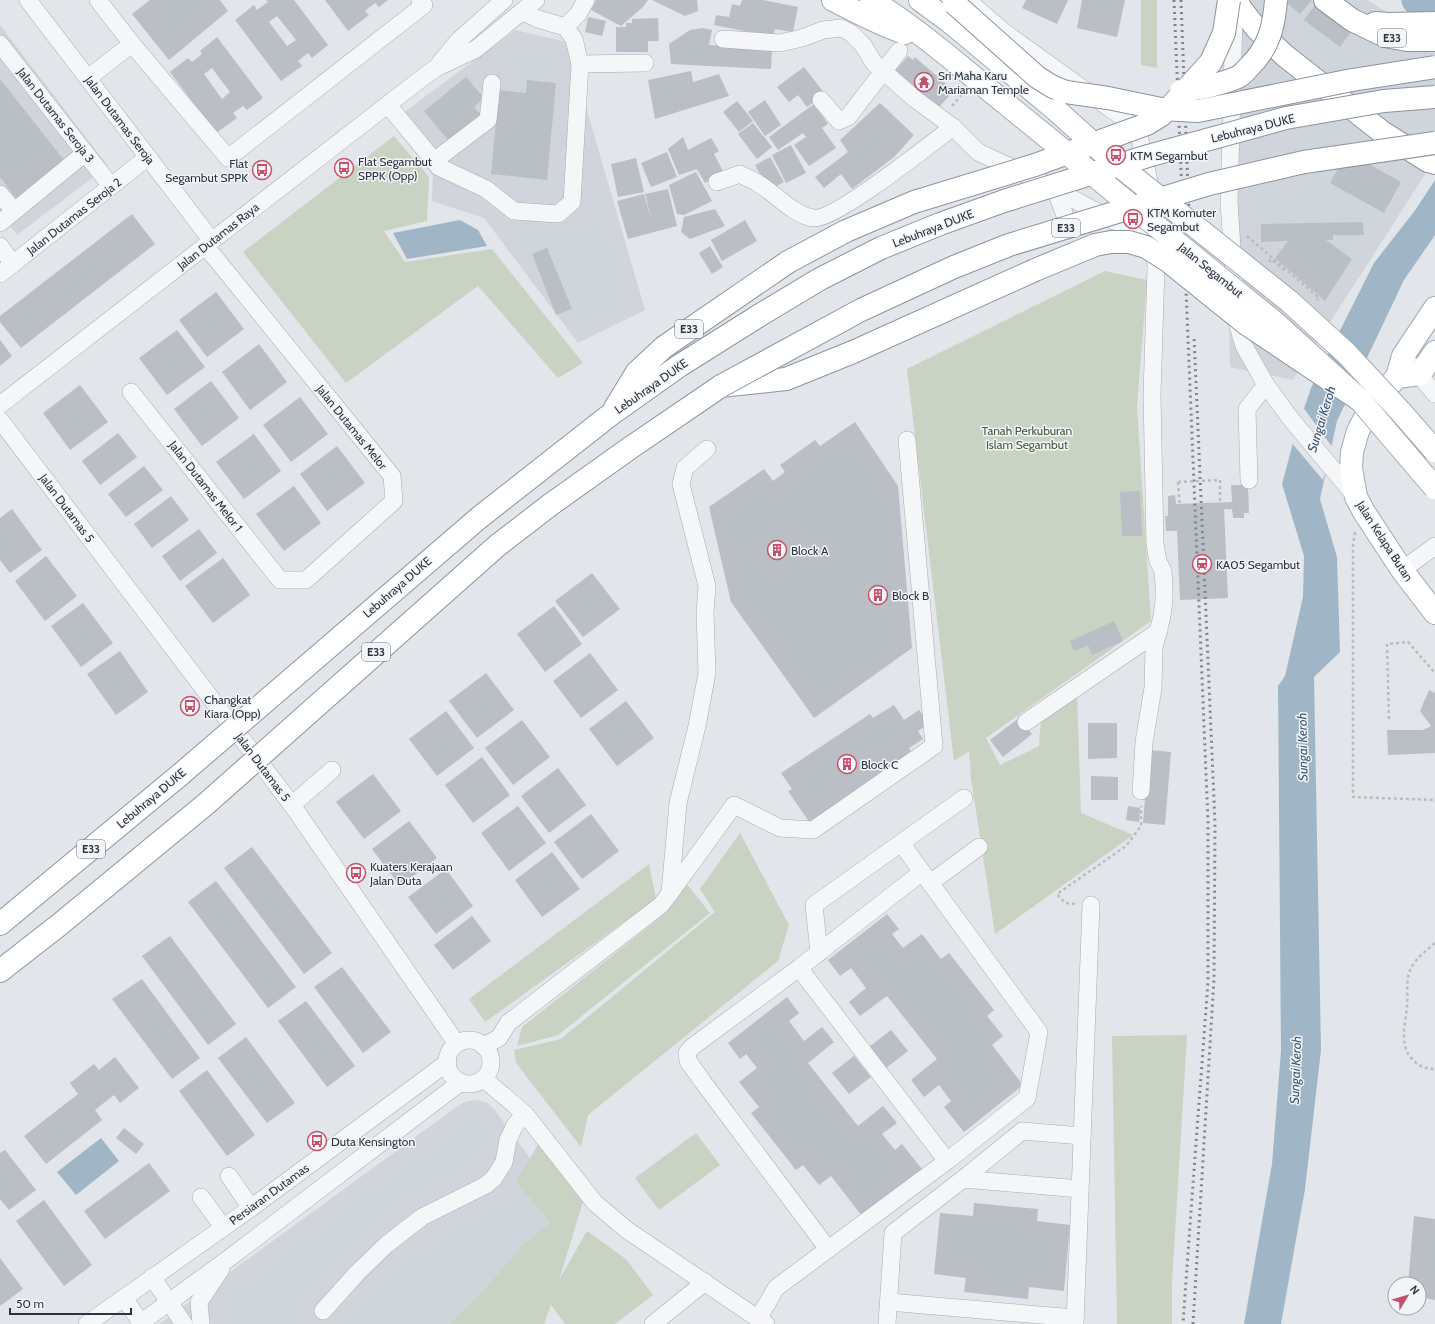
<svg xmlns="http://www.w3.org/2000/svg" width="1435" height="1324" font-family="Cabin,sans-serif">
	<rect width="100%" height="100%" fill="#e2e5e9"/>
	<g fill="#d0d5db">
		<path d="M1224,0H1367L1435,41V159L1293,380L1230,367Z"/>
		<path d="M0,25L108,166L17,235L0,213Z"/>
		<path d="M515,30L567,42L645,310L578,343L484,218L432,201L433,176L391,122Z"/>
		<path d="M478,1100L487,1103L494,1109L559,1198L573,1227L565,1261L540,1324H159L458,1106L467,1101Z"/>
	</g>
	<g fill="#c9d3c4">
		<path d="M1141,0H1157V68L1141,65Z"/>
		<path d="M394,136L429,177L427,221L384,231L405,262L492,249L583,363L558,378L478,286L346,383L243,252Z"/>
		<path d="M1105,271L1147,280L1137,407L1151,621L986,738L1000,765L1039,746L1041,718L1077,692L1081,813L1133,835L995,934L971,779L969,751L954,761L907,369Z"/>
		<path d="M740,833L789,925L778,961L588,1115L581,1147L516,1063L514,1050L561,1039L715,912L700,889Z"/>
		<path d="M649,864L656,899L485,1022L469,999Z"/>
		<path d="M686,883L710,913L558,1035L517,1046L522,1027L661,917Z"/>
		<path d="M1187,1035L1172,1283V1324H1117L1112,1036Z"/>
		<path d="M696,1133L720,1165L659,1210L635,1178Z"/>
		<path d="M539,1143L583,1202L559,1280L587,1231L626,1259L653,1295L615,1324H565L551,1305L544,1324H449L480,1295L521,1247L550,1222L516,1182Z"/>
	</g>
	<g fill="#a0b6c6">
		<path d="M1435,180V235L1404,280L1337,421L1320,499L1337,557L1340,652L1314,677L1321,1050L1305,1189L1281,1324H1244L1272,1164L1281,1051L1278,686L1285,676L1303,597L1304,556L1282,484L1296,432L1311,388L1374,263L1416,209Z"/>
		<path d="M460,220L478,230L487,246L407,259L393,233Z"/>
		<path d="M101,1138L119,1161L76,1195L57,1172Z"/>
	</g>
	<path fill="#e2e5e9" d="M1302,406L1333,448L1323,480L1291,442Z"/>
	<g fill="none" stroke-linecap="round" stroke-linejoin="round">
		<path stroke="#a0b6c6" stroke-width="29" d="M1416,0L1435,16"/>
	</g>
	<g fill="#babfc6" fill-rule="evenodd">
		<path d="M150,0H220L228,11L169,60L132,14Z"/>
		<path d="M266,0H294L328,45L312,58L308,53L298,61L302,66L281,81L235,20L254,5L257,10L268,2ZM277,16L296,40L287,46L269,22Z"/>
		<path d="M325,0H388L379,7L375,3L365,11L369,15L348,31Z"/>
		<path d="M596,0H648L643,7L621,26L591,10Z"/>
		<path d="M652,0H697L698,11L685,16Z"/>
		<path d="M742,0H763L798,7L793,32L775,29L773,37L714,25L716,15L729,17L732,4L740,6Z"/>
		<path d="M1026,0H1068L1057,24L1022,8Z"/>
		<path d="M1082,0H1125L1117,37L1077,28Z"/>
		<path d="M1283,0H1312L1300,14Z"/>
		<path d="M1318,1L1354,28L1340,47L1304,20Z"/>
		<path d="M588,17L606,21L602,36L585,32Z"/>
		<path d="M658,18L659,41H648V52H616V27H626V23H632V19Z"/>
		<path d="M703,28L712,30L709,45L772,50L771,69L671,64L669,44L690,30Z"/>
		<path d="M217,37L263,98L247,110L243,106L233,113L237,118L216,133L170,72L188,58L192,62L202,54L200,51ZM212,68L230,92L222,99L204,74Z"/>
		<path d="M908,56L913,60L915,57L954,91L939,107L893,73Z"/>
		<path d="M804,67L825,94L807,107L798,95L789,102L777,87Z"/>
		<path d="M691,71L693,82L719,74L729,96L655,119L648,80Z"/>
		<path d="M466,77L484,98L474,107L480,114L448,140L424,111Z"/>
		<path d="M0,79L64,160L16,198L0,177Z"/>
		<path d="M527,80L556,83L547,180L491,174L499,90L526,93Z"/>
		<path d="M765,100L781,125L765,136L748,112Z"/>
		<path d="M737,101L753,121L739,132L723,112Z"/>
		<path d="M880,103L914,135L894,157L852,189L841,174L824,188L815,177L848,152L840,140Z"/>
		<path d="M814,104L828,124L822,128L836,148L809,166L794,145L806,137L803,133L778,150L769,137Z"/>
		<path d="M753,123L772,147L757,159L738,134Z"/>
		<path d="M683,137L688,150L711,138L719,151L714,154L724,173L705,183L697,169L679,175L668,149Z"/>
		<path d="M791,145L806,173L786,183L772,155Z"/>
		<path d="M667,152L677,177L651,187L641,163Z"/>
		<path d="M1347,152L1401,182L1384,213L1330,183Z"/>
		<path d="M770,157L784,182L769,190L755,165Z"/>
		<path d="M636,158L644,192L618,197L611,164Z"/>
		<path d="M696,172L712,201L684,215L677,214L669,185Z"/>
		<path d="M668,189L677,226L628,239L617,201L644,194L652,222L645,194Z"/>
		<path d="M715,209L725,226L690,239L681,232L684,217Z"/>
		<path d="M132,214L155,244L21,348L0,322V316Z"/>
		<path d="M745,220L757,241L722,261L711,240Z"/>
		<path d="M1363,222L1364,235H1333V240H1326L1352,259L1325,301L1275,258L1288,241L1261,242V224Z"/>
		<path d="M710,246L723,267L712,274L699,253Z"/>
		<path d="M547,248L572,309L556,315L532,254Z"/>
		<path d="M216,292L244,329L207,357L179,320Z"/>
		<path d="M177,330L205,367L167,395L139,358Z"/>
		<path d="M0,340L12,356L0,366Z"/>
		<path d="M259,344L287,382L250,410L222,372Z"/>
		<path d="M211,381L239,418L202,446L174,409Z"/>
		<path d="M80,385L108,422L70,450L43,413Z"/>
		<path d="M300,397L328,434L291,462L263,425Z"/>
		<path d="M855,422L898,486L912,648L814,718L731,602L709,507L764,469L773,481L785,472L780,465L815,440L820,446Z"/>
		<path d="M118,433L137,457L100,485L82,461Z"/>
		<path d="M254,434L281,471L244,499L216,462Z"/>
		<path d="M337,446L365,483L327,511L300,474Z"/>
		<path d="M144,466L163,490L126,517L108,494Z"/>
		<path d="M1231,485H1248L1249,513H1244V518H1233L1232,509H1224L1228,598L1180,600L1177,531H1166L1165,516H1168V496L1175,495L1176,504L1232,502Z"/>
		<path d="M294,486L321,523L284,551L256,514Z"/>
		<path d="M1140,491L1142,536H1122L1120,492Z"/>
		<path d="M171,496L189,520L152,548L134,524Z"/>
		<path d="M12,509L42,550L10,573L0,560V518Z"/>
		<path d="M199,529L217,553L180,581L162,556Z"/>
		<path d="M46,556L77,596L45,621L15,581Z"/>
		<path d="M223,558L250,595L213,623L185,586Z"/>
		<path d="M592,573L620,609L583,637L555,601Z"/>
		<path d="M83,603L113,643L81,667L51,626Z"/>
		<path d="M554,606L582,644L545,672L517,634Z"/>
		<path d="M1114,621L1123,641L1092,655L1088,645L1074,651L1070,641Z"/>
		<path d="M120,651L148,692L116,715L87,674Z"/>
		<path d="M590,653L618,690L581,718L553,681Z"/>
		<path d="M486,673L514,710L477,738L449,701Z"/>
		<path d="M1429,690L1435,693V753L1388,755L1387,730H1423L1431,726L1420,711Z"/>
		<path d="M626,701L654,738L617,766L589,729Z"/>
		<path d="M894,705L904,720L919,710L929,724L918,731L923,739L909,748L913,755L810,823L788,791L792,789L781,773L870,714L873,718Z"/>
		<path d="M446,711L474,748L437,776L409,739Z"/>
		<path d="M1019,718L1032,734L1003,757L990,740Z"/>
		<path d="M522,720L550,757L513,785L485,748Z"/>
		<path d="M1088,723H1117V758L1088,759Z"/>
		<path d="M1149,750L1171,752L1165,825L1143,823Z"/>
		<path d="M482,757L510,795L473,823L445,785Z"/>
		<path d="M558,768L586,805L549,833L521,796Z"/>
		<path d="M373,774L401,811L364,839L336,802Z"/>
		<path d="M1091,776L1118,777V800H1091Z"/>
		<path d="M518,806L546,843L509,871L481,833Z"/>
		<path d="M1128,806L1140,808L1139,822L1126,820Z"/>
		<path d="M591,814L619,851L582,879L554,842Z"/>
		<path d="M409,821L437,858L400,886L372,849Z"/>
		<path d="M252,847L332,953L304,974L224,868Z"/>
		<path d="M552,852L580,889L542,917L515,880Z"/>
		<path d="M446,869L473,906L436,934L408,897Z"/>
		<path d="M216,881L296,987L268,1008L188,902Z"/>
		<path d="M887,914L899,929L892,934L903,948L922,934L941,959L949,953L994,1010L987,1016L1003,1036L992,1045L1023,1085L964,1132L944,1107L951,1101L939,1085L924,1097L911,1080L937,1059L887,996L860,1016L849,1002L866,988L851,968L840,976L828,960Z"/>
		<path d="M472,916L491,941L453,970L434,945Z"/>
		<path d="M170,936L236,1024L208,1045L142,956Z"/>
		<path d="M342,967L391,1032L363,1053L314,987Z"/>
		<path d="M142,979L200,1058L172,1079L112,999Z"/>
		<path d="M787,997L799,1013L789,1021L804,1041L822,1027L834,1042L808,1063L858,1126L883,1106L897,1123L882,1134L895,1150L902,1144L922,1169L862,1216L831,1176L819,1185L803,1165L796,1170L751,1113L759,1107L739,1082L757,1068L746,1054L740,1059L728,1043Z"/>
		<path d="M306,1001L355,1066L327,1087L278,1021Z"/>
		<path d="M891,1030L908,1051L886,1068L869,1047Z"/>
		<path d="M246,1037L295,1103L267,1123L218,1058Z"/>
		<path d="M854,1056L871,1077L849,1094L832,1073Z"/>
		<path d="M115,1057L139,1088L120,1103L114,1095L95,1110L102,1120L46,1164L24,1136L78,1094L70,1083L94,1064L99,1070Z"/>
		<path d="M207,1070L255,1135L227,1156L179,1091Z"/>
		<path d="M124,1128L144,1144L136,1154L116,1138Z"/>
		<path d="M5,1150L36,1190L9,1210L0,1199V1153Z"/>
		<path d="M149,1163L170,1191L105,1239L84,1211Z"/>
		<path d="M44,1200L92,1265L64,1286L16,1221Z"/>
		<path d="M974,1203L1038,1209L1037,1221L1070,1225L1064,1291L1029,1287L1028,1299L964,1292L966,1278L934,1274L940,1213L973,1216Z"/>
		<path d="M1414,1216L1435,1219V1300L1419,1297V1284H1408Z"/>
		<path d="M0,1258L23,1289L0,1306Z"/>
	</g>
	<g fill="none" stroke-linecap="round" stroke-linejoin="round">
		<defs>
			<g id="minor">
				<path d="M28,0L212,241"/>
				<path d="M98,0L132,44L228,158L424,5L420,0"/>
				<path d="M967,0L1004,32L1129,122L1139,135L1149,181L1150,197"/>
				<path d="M1234,16L1229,202L1237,323L1244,346L1266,385L1290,418L1356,497"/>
				<path d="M565,27L578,14L586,0"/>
				<path d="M723,39L780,43L802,38L823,30L841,28L851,33L863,45L874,63L915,99L953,127L978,152L1032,177L1114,221L1153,237"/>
				<path d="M0,44L111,186"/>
				<path d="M440,63L458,41L504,0"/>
				<path d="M580,64L645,63"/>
				<path d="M88,78L132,44"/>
				<path d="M821,100L839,121L848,117L899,51"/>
				<path d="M388,105L439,167L486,189L514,211L558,214L572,202L580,64L574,39L565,27L538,19L523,12"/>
				<path d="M434,161L488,120L492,83"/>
				<path d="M717,182L740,174C745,177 751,179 756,182C774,192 793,215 813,218C833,222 932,143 953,127"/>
				<path d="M1055,189L1064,213"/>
				<path d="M0,194L14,211"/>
				<path d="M0,223L85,153"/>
				<path d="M0,246L13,264"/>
				<path d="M0,274L148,157"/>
				<path d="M1411,365L1435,394"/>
				<path d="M131,392L280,580H306L394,501L392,476L221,265L205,246"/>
				<path d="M0,405L422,78L436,68L476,49L536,0"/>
				<path d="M0,420L292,805L457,1044"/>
				<path d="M1249,480L1247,409L1266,385"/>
				<path d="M1402,570L1435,546"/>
				<path d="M1026,722L1159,631"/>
				<path d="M1141,791L1144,742L1153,688L1154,648L1162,616L1164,600V586L1163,571L1158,561L1155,544L1152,395L1156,267L1154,243"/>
				<path d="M292,805L332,770"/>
				<path d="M930,883L979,847"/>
				<path d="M670,893L734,805L780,828L813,830L934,746L907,440"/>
				<path d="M819,953L814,905L964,798"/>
				<path d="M799,968L947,1161"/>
				<circle cx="469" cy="1062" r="22"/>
				<path d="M483,1046L499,1038L508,1023L661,905L670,893L678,803L697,726L707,673L705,613L707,586L681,484L685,468L707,449"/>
				<path d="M484,1079L525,1114L595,1203L627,1230L766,1324"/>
				<path d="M229,1176L251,1208"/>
				<path d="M963,1179L1022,1131L1082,1136"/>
				<path d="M201,1197L223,1227"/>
				<path d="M828,1249L703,1082L688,1061L687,1053L692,1047L799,968L922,872"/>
				<path d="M152,1277L184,1324"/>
				<path d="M124,1298L142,1324"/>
				<path d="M889,1302L1075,1318"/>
				<path d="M323,1311L357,1273L386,1245L422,1217L486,1185L494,1178L504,1162L508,1140L515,1125L525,1114"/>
				<path d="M758,1319L776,1288L947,1161L1027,1098L1039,1032L901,843"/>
				<path d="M87,1324L251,1208L448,1062"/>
				<path d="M139,1324L228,1259L461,1082"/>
				<path d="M201,1324L199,1302L221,1269"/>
				<path d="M653,1324L705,1282"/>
				<path d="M887,1324L893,1233L963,1179L1080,1189"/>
				<path d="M1075,1324L1091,905"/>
			</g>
			<g id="major">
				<path d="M833,0C857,12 880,25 905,33"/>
				<path d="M871,0C915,27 954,61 994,94"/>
				<path d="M920,0L950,22L1056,110"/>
				<path d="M1435,308L1403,356L1397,377L1380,395L1368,412L1358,431L1352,452L1351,468L1356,497L1364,512L1402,570L1435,613"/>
				<path d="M1397,377L1420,374L1435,352"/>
			</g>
			<g id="highway">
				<path d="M1236,0L1241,9L1257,29L1284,55L1382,132L1428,161L1435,163"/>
				<path d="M1325,0L1352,20L1385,36L1407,40H1435"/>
				<path d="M1375,23L1388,24L1435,23"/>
				<path d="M615,408L637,372L664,347L788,262"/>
				<path d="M550,505L630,448L721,386L786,379L853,352"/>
				<path d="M480,517L610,415L679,366L760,315"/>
				<path d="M0,924L181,774"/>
				<path d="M0,971L59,925L206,804"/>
			</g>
		</defs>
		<use href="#minor" stroke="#a8acb3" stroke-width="18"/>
		<use href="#major" stroke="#a2abb4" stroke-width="24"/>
		<use href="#highway" stroke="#8b949f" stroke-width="24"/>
		<g stroke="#b9bcc1" stroke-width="2.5" stroke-dasharray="3 3" stroke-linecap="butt">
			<path d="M952,106L962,94L960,93"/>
			<path d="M1247,236L1319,298L1317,300"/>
			<path d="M1269,262L1271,259L1285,271"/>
			<path d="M1220,480V508H1238L1239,493"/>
			<path d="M1172,508V511L1180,510L1178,482"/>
			<path d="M1355,532L1353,546V797L1435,800"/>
			<path d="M1389,719L1387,644L1408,642L1435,673"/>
			<path d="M1075,904L1065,903L1057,894L1126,846L1141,826V806"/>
			<path d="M1435,943C1425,952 1414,959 1409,973C1406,983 1408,996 1407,1007C1405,1026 1398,1047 1415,1062C1421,1067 1427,1069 1435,1069"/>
		</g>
		<use href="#minor" stroke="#f5f6f8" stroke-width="17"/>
		<use href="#major" stroke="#fff" stroke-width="22"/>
		<use href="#highway" stroke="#fff" stroke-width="22"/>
		<g stroke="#7d8692" stroke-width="3" stroke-dasharray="2 4" stroke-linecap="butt">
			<path d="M1174,0L1208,822V982L1190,1225L1183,1324"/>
			<path d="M1181,0L1190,242"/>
			<path d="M1193,1324L1214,979L1215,823L1194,336"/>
		</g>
		<defs>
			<g id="major-bridge">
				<path d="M994,94L1273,321L1360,400L1435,488"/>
				<path d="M1056,110L1107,156L1289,301L1346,353L1401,412L1435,451"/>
			</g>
			<g id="highway-bridge">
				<path d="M954,3L1037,77L1053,87L1066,92L1108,98L1161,109L1198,111L1352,80L1435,67"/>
				<path d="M1181,91C1200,88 1220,85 1238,77C1242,75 1246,70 1249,67C1269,48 1274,26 1276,0"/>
				<path d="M788,262L846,231L914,202L1035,165L1147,124L1160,116L1171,106L1211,62L1224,33L1229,0"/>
				<path d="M760,315L820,279L881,248L940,224L1004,201L1148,156L1286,118L1384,101L1435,97"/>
				<path d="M853,352L1035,270L1095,245L1111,242H1129L1146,247L1168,261L1245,323L1360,400"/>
				<path d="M721,386L861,310L954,267L1009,245L1209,184L1304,162L1435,143"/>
				<path d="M181,774L480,517"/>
				<path d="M206,804L498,545L550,505"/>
			</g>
		</defs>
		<use href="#major-bridge" stroke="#a2abb4" stroke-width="24" stroke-linecap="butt"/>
		<use href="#highway-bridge" stroke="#8b949f" stroke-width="24" stroke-linecap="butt"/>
		<path stroke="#b9bcc1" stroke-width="2.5" stroke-dasharray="3 3" stroke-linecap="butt" d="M1178,482L1220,480"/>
		<use href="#major-bridge" stroke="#fff" stroke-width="22"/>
		<use href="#highway-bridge" stroke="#fff" stroke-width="22"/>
	</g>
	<defs>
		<symbol id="temple-ring" viewBox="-11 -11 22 22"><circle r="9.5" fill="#f2f4f7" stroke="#c4526c" stroke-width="1.5"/><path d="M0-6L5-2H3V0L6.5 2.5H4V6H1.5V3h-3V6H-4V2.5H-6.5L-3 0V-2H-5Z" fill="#c4526c"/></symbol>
		<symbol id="bus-ring" viewBox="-11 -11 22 22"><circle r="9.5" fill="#f2f4f7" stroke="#c4526c" stroke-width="1.5"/><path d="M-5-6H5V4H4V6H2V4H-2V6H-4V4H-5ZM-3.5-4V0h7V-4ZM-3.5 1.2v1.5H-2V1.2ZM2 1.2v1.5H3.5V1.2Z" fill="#c4526c"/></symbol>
		<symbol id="building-ring" viewBox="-11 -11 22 22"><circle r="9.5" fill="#f2f4f7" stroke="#c4526c" stroke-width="1.5"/><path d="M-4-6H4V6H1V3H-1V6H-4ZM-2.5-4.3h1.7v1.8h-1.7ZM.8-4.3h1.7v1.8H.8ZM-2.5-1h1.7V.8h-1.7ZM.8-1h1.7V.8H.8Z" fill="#c4526c"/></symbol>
		<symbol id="station-ring" viewBox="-11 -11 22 22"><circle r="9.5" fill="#f2f4f7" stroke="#c4526c" stroke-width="1.5"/><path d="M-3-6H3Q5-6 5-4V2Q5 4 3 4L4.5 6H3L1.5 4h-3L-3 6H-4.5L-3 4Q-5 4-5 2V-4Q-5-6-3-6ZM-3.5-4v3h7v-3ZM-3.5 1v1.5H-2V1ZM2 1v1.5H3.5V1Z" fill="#c4526c"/></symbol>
	</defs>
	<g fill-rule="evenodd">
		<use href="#temple-ring" x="913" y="71" width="22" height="22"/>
		<use href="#bus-ring" x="1105" y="144" width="22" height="22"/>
		<use href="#bus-ring" x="333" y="157" width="22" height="22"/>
		<use href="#bus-ring" x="251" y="159" width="22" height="22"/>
		<use href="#bus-ring" x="1122" y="208" width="22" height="22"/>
		<use href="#building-ring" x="766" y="539" width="22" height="22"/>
		<use href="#station-ring" x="1191" y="553" width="22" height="22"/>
		<use href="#building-ring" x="867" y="584" width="22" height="22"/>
		<use href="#bus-ring" x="179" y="695" width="22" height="22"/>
		<use href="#building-ring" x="836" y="753" width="22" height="22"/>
		<use href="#bus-ring" x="345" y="862" width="22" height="22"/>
		<use href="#bus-ring" x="306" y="1130" width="22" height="22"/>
	</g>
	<g text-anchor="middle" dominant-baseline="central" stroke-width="3" stroke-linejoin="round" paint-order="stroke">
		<g fill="#f2f4f7" stroke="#676e77" stroke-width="1">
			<rect x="1378" y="29" width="28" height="18" rx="3"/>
			<rect x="1052" y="219" width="28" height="18" rx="3"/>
			<rect x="675" y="320" width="28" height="18" rx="3"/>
			<rect x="362" y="643" width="28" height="18" rx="3"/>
			<rect x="77" y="840" width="28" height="18" rx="3"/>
		</g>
		<g font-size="11" font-weight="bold" fill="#2c3440">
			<text x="1392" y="38">E33</text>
			<text x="1066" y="228">E33</text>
			<text x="689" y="329">E33</text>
			<text x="376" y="652">E33</text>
			<text x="91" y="849">E33</text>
		</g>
		<g font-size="12" fill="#2c3440" stroke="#f2f4f7" text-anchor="start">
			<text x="938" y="75">Sri Maha Karu<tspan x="938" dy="14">Mariaman Temple</tspan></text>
			<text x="1130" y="155">KTM Segambut</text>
			<text x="358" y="161">Flat Segambut<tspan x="358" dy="14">SPPK (Opp)</tspan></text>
			<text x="248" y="163" text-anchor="end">Flat<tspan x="248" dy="14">Segambut SPPK</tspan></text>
			<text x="1147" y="212">KTM Komuter<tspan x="1147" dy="14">Segambut</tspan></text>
			<text x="791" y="550">Block A</text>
			<text x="1216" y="564">KA05 Segambut</text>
			<text x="892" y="595">Block B</text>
			<text x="204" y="699">Changkat<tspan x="204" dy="14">Kiara (Opp)</tspan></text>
			<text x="861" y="764">Block C</text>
			<text x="370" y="866">Kuaters Kerajaan<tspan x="370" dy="14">Jalan Duta</tspan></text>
			<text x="331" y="1141">Duta Kensington</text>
		</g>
		<g font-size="12" fill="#2c3440" stroke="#f2f4f7">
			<text transform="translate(56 115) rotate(52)">Jalan Dutamas Seroja 3</text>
			<text transform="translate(120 120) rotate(53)">Jalan Dutamas Seroja</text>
			<text transform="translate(1253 128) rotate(-14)">Lebuhraya DUKE</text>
			<text transform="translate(74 216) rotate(-38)">Jalan Dutamas Seroja 2</text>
			<text transform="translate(933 228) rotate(-21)">Lebuhraya DUKE</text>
			<text transform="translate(218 236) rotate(-38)">Jalan Dutamas Raya</text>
			<text transform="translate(1211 270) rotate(39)">Jalan Segambut</text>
			<text transform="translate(651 386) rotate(-35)">Lebuhraya DUKE</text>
			<text transform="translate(352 427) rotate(51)">Jalan Dutamas Melor</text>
			<text transform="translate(206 486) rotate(52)">Jalan Dutamas Melor 1</text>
			<text transform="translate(67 508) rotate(53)">Jalan Dutamas 5</text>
			<text transform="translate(1385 541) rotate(57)">Jalan Kelapa Butan</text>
			<text transform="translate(397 587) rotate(-41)">Lebuhraya DUKE</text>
			<text transform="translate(263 767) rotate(53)">Jalan Dutamas 5</text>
			<text transform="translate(151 798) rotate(-40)">Lebuhraya DUKE</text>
			<text transform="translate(269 1194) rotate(-36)">Persiaran Dutamas</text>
		</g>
		<g font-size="12" fill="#435b3a" stroke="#f2f4f7">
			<text x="1027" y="430">Tanah Perkuburan<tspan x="1027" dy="14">Islam Segambut</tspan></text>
		</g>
		<g font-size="13" font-style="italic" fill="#395671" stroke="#f2f4f7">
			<text transform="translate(1321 419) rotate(-73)">Sungai Keroh</text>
			<text transform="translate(1302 747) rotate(-91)">Sungai Keroh</text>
			<text transform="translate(1295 1070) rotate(-88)">Sungai Keroh</text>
		</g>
	</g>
	<g transform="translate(1407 1296) rotate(52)"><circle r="19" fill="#f2f4f7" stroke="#a3a7ae"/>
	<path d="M0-3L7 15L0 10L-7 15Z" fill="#c4526c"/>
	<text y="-6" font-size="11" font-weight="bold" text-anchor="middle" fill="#2c3440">N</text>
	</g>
	<path d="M10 1308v6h121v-6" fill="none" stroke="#2c3440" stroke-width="2"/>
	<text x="16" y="1308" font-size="12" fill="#2c3440" stroke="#f2f4f7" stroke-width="3" paint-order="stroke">50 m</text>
</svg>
